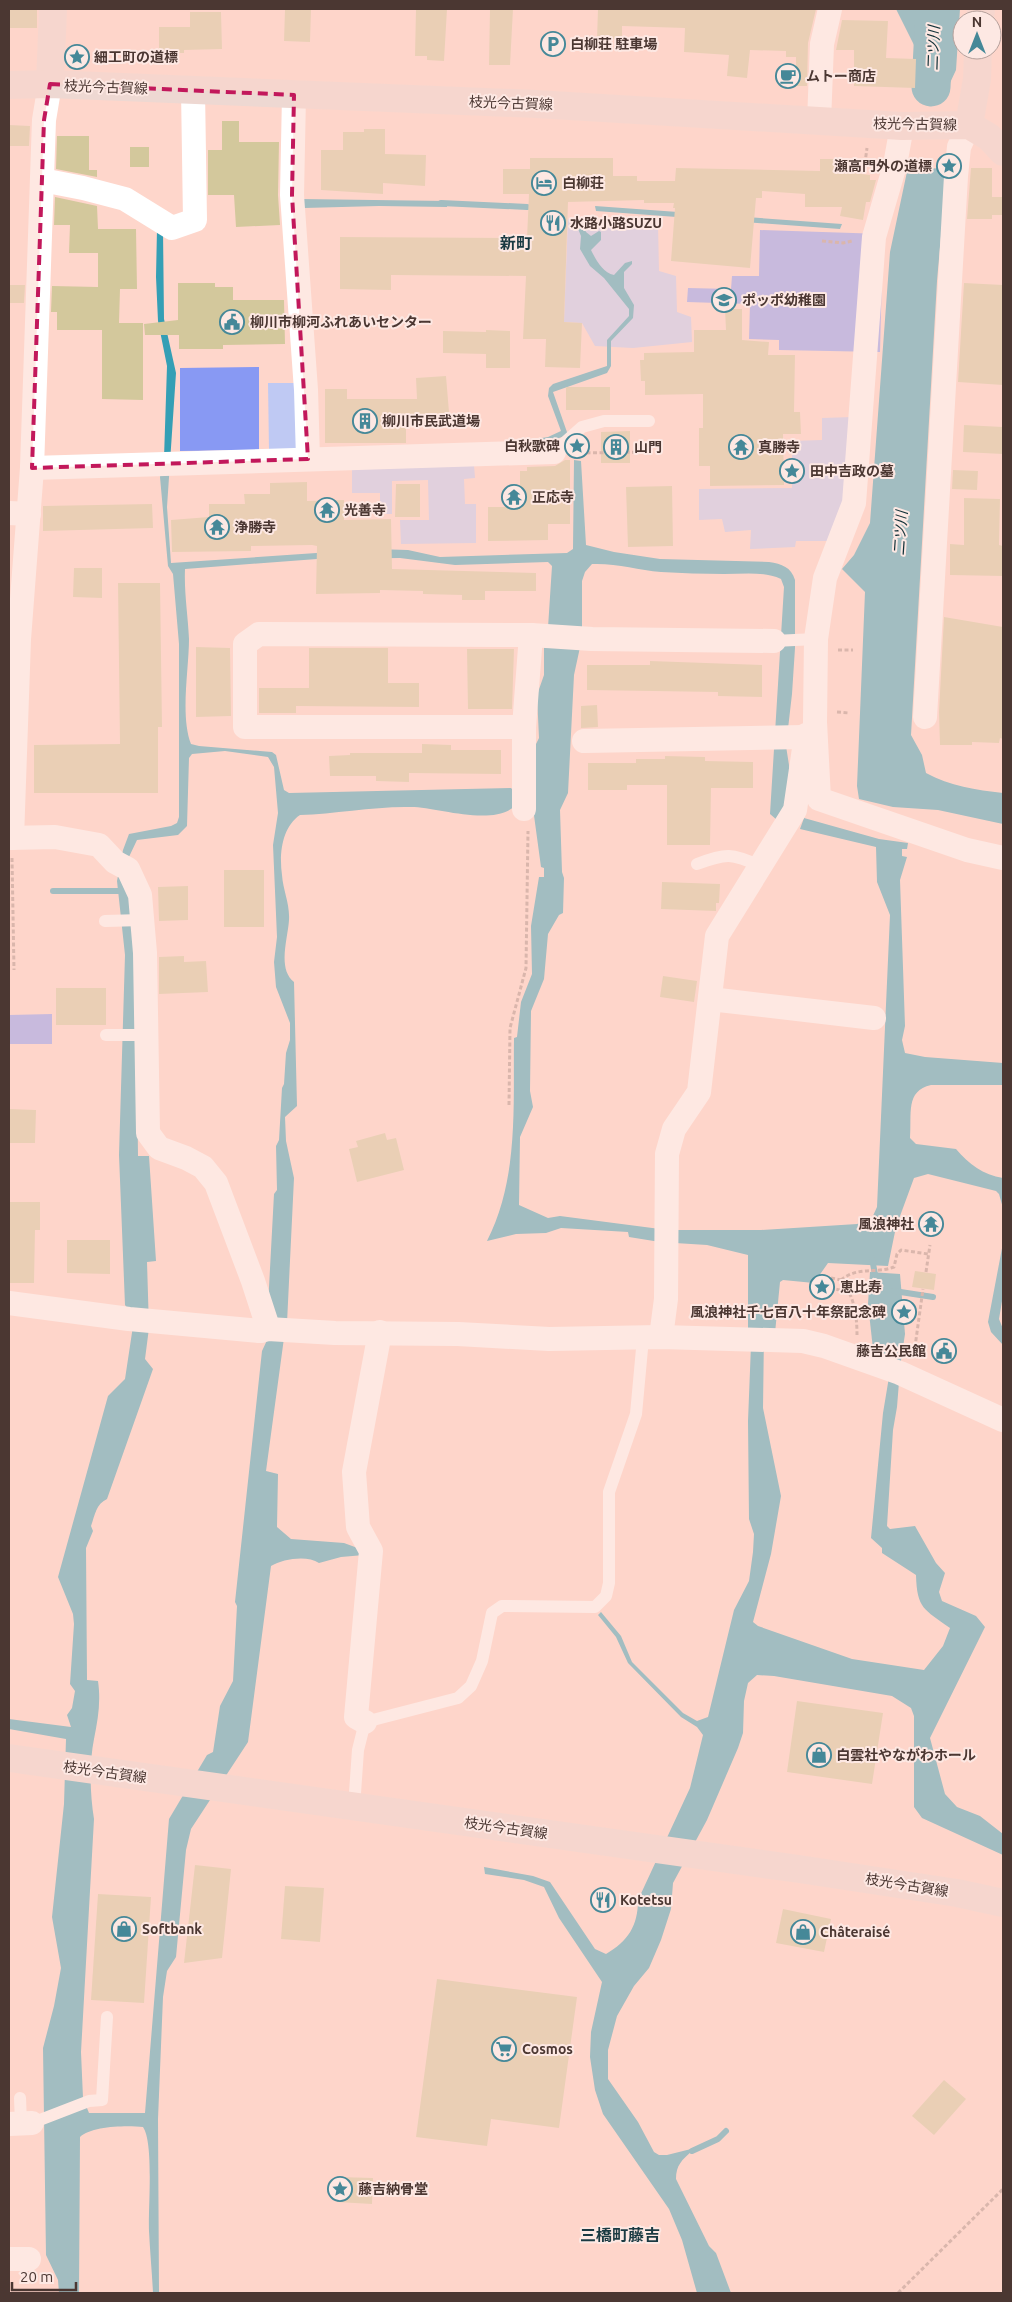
<svg xmlns="http://www.w3.org/2000/svg" width="1012" height="2302" font-family="Ubuntu,'Noto Sans JP',sans-serif">
	<rect width="100%" height="100%" fill="#fed6cb"/>
	<g fill="#bfc9f3">
		<path d="M568,219L658,224L659,271L676,276L677,312L691,317L692,342L633,348L595,346L582,323L564,322Z"/>
		<path d="M268,383H301V450H269Z"/>
		<path d="M853,417L848,499L833,541H796L795,547L750,549L751,530L725,532L722,519L699,520V489L792,488V441L822,440V418Z"/>
		<path d="M474,465L475,478L464,479L465,504H476V543L401,544L400,520H429L428,480L392,481V514H380V493H352V467Z"/>
	</g>
	<g fill="#8899f3">
		<path d="M760,230L883,234L880,352L779,350V340L749,339L750,304L687,302L688,288L731,289L732,276H759Z"/>
		<path d="M259,367V450L180,451V368Z"/>
		<path d="M52,1014V1044H9V1015Z"/>
	</g>
	<g fill="#349fb5">
		<path d="M896,9H960L956,70L949,85L920,84V57Z"/>
		<path d="M908,167L947,169L937,281L911,735L922,755L926,773C950,786 976,790 1003,793V824L938,810L893,807L859,799L857,786L865,592L842,569L854,555L870,523L890,252Z"/>
		<path d="M300,199L447,201V207L379,206L304,208Z"/>
		<path d="M595,206L842,224L840,229L596,211Z"/>
		<path d="M579,217L586,232L591,236L599,231L601,232V240L591,250C596,260 603,273 614,275L625,263L632,261V264L624,272V288L634,305L633,318L611,341V366L607,373L553,392L568,435L550,441L517,442L548,437L561,431L548,396L549,388L553,384L607,366V340L629,316V309L604,278L590,266L580,249L581,236L574,219Z"/>
		<path d="M157,229L163,230L164,319L176,373L167,507L171,563L375,549L408,550L440,557L567,553L573,549L574,460L581,461L586,545L614,552L660,559L769,562C782,564 791,567 795,580V648L792,694L786,746L789,765V799L777,820L770,814L784,587L781,579C763,571 743,574 724,574C703,574 682,573 661,572C638,570 616,563 592,564L585,572L582,581V638L574,675L568,793L560,810L562,872L564,878L563,913L559,915L548,934L544,979L531,1011L530,1091L533,1107L520,1137L519,1205L548,1218L560,1216L660,1229V1242L629,1237L628,1232L561,1228L546,1233L516,1234L487,1241C519,1179 513,1105 514,1038L517,1037L521,1002L532,974L531,926L539,877H544V868L541,867L530,786L534,748L539,738L537,695L544,675V648L547,643L552,566L548,562L455,565L400,558L317,559L185,569C184,593 188,616 189,639C189,669 180,716 191,744L199,746L272,752L276,755L284,790L289,793L511,788L515,792V806C492,827 437,807 411,807C376,806 335,814 300,815C282,827 279,854 282,875C283,890 290,904 289,920C288,938 277,969 294,982L297,1106L285,1117L286,1141L294,1178L287,1323L271,1322L268,1306L274,1194L277,1190L276,1146L279,1140L282,1088L284,1084L286,1053L290,1040V1023L276,987L274,962L277,937L273,845L278,813L274,767L268,757L225,751L192,754L189,758L187,826L178,835L137,840L128,859L135,912L138,1156H149L156,1261L147,1262L149,1328L145,1359L153,1369L107,1499C96,1504 95,1515 91,1526L93,1531L86,1548L87,1680L98,1681C101,1702 98,1719 94,1739C89,1764 90,1794 94,1819L81,2052L83,2098L89,2113H145L169,1819L207,1755L213,1752L220,1706L233,1681L237,1606L235,1602L262,1351L269,1336L284,1338L266,1471L278,1474L277,1527L291,1539L344,1543L363,1550L364,1555L341,1557L319,1563C307,1555 283,1559 271,1566L248,1742L191,1829L186,1850L176,1957L167,1971L163,1997L158,2119L159,2293H153C152,2272 150,2252 149,2231C148,2208 154,2143 143,2127C127,2125 91,2126 80,2137L79,2293H59L58,2280L46,2255L43,2048L54,2006L61,1968L52,1917L64,1804L66,1739L9,1729V1719L71,1727L67,1715L72,1708L75,1691L70,1684L74,1624L73,1614L58,1577L108,1396L125,1379L133,1326L128,1309L125,1305L119,1155L125,955L117,881L123,850L129,834L171,826L177,823L179,817V644L173,574L168,566L160,477L164,458L167,366L158,321L156,277Z"/>
		<path d="M804,818L879,839L908,843L907,849H902V856L907,857L900,880L905,1026L902,1040L905,1053L925,1057L1003,1063V1085H931C905,1091 912,1114 910,1138L916,1144L956,1149C969,1164 983,1175 1003,1178V1208L999,1194L996,1191L928,1174L914,1178L896,1227L888,1266L828,1263L814,1283L783,1280L780,1282L775,1333H764L763,1408L781,1496L771,1554L753,1622L758,1626L852,1659L924,1670L943,1646L950,1628C924,1609 917,1609 916,1575L882,1553V1548L871,1538L883,1413L889,1377L899,1382L897,1407L893,1430L887,1526L890,1529L915,1526L936,1563L945,1573L939,1592L942,1601L976,1616L985,1627L930,1738L945,1794L957,1807L980,1816L1003,1834V1855L922,1818L914,1807V1716L911,1708L892,1696L774,1676L757,1675L748,1683L744,1701L743,1733L738,1748L707,1820L673,1883L671,1909L661,1940L649,1968L634,1986L617,2016L608,2050V2079L638,2122L654,2152L659,2155H667L691,2149L692,2151C682,2160 676,2165 676,2179L709,2246L716,2253L731,2293H697L682,2240L669,2209L603,2114L595,2090L590,2057L591,2032L602,1982L559,1918L544,1887L524,1880L485,1874L484,1867L533,1876L550,1882L595,1949L606,1954C628,1941 638,1926 638,1900L690,1788L703,1735L697,1727L681,1717L628,1663L616,1637L598,1615L601,1612L621,1636L632,1662L683,1713L697,1721L708,1717L734,1610L749,1581L753,1552L754,1534L749,1519L748,1421L751,1345L748,1332V1255L707,1245L675,1243V1230H761L857,1224L872,1218L877,1207L890,915L877,882L876,847L800,829Z"/>
		<path d="M1003,1243V1295L999,1319L1003,1329V1345L991,1332L988,1322Z"/>
		<path d="M870,1272L900,1274L905,1334L900,1367L874,1358L868,1304Z"/>
	</g>
	<g fill="none" stroke-linecap="round" stroke-linejoin="round">
		<g stroke="#349fb5" stroke-width="6">
			<path d="M441,203L527,207"/>
			<path d="M53,891H125"/>
			<path d="M872,1258L876,1280"/>
			<path d="M894,1291L933,1297"/>
			<path d="M692,2151L718,2139L726,2131"/>
		</g>
		<path stroke="#349fb5" stroke-width="39" d="M931,87L935,9"/>
	</g>
	<g fill="#d3c89c">
		<rect x="9" y="9" width="28" height="19"/>
		<path d="M285,9H311L310,42L284,41Z"/>
		<path d="M416,9H447L444,61L427,60V56H415Z"/>
		<path d="M490,9H513L510,65H489Z"/>
		<path d="M598,9H816L808,43L807,86H796V57H786V51L750,50L747,78L727,76L729,55L684,52L685,28L622,26V39H597Z"/>
		<path d="M190,12H221L222,49L184,50V53H159V27H190Z"/>
		<path d="M842,20L888,21L886,58L916,59L915,88L854,86V50H836Z"/>
		<path d="M222,121H239V142H279L278,195L280,225L236,227L234,195H208V150H222Z"/>
		<path d="M9,125L30,126L29,146H9Z"/>
		<path d="M364,129H385V154L426,155L425,186L383,183V194L321,190V150H343V132H364Z"/>
		<path d="M57,136H89V170H97V177L56,169Z"/>
		<rect x="130" y="147" width="19" height="20"/>
		<path d="M530,158H613V176H637V181H675L676,168L820,171V159H836V171L870,175V180H876L870,202H866L863,220L840,216L842,207H805V194L762,191V198H756L750,268L671,261L675,208H673L674,203H644V200L568,202L564,322L582,323L580,368L545,367L546,339H523L526,276L391,275V290L340,289V237L527,238L529,194H503V169H530Z"/>
		<path d="M971,168H992V197H1003V215H992V219H967Z"/>
		<path d="M55,197L97,206L98,229H136L137,289H120L119,323H143V400L102,399V330H57V312H51L52,286L98,287V253H69L70,225H54Z"/>
		<path d="M178,283H215V287H233V300H284L285,344L223,345V349H179V335H145L144,324L178,320Z"/>
		<path d="M964,283L1003,285V385L958,382Z"/>
		<path d="M9,285H25L24,303H9Z"/>
		<path d="M725,309H742V340L769,342L768,355H795L794,412H800L801,434H783L784,485L710,486V466H699V428H703V394L645,395V381H641L640,360H644V353L694,352V330H726Z"/>
		<path d="M486,330L510,331V368H486V354L443,353V331L486,332Z"/>
		<path d="M446,376L450,424L406,427V443H325V389H347V399H417L416,378Z"/>
		<rect x="566" y="387" width="44" height="23"/>
		<path d="M964,425L1003,427V454L963,452Z"/>
		<path d="M630,431V463H601V432Z"/>
		<path d="M565,460H570V524H548V540L488,541V507H520V471H527V467L555,466Z"/>
		<path d="M953,470L978,471L977,490L952,489Z"/>
		<path d="M307,482V501L344,500V520L391,519L392,569L536,573V591H485V600H462V595L423,594V591L380,590V593L316,594L317,546L312,545L251,546V551L172,552L171,520L209,517V504H245L244,494H270V483Z"/>
		<path d="M396,484H420V517H395Z"/>
		<path d="M672,486L673,546L628,547L626,487Z"/>
		<path d="M964,498L1000,499L999,545L1003,546V576L950,575V544L964,545Z"/>
		<path d="M152,504L153,528L43,531V506Z"/>
		<path d="M74,568H102V598L73,597Z"/>
		<path d="M118,583H160L162,727H158V793H34V745L120,744Z"/>
		<path d="M944,617L1003,627V739L1000,738L999,743L972,742V745H940L939,712Z"/>
		<path d="M196,647L230,648L231,716L196,717Z"/>
		<path d="M309,648H388V683H419V707L296,706V713H259V688H309Z"/>
		<path d="M467,649H514L512,709H468Z"/>
		<path d="M650,661L762,665V697L718,696V692L587,690V665H650Z"/>
		<path d="M597,705L598,727L581,728V706Z"/>
		<path d="M422,744L451,745V750H501V774L409,773V782L376,781V776H330L329,756L350,755V753H422Z"/>
		<path d="M665,756L705,757V761L753,762V788H711L710,845H667V785H627V790H588V763H636V759H665Z"/>
		<rect x="224" y="870" width="40" height="57"/>
		<path d="M662,882L720,884L719,903H716V911L661,909Z"/>
		<path d="M188,886V920L159,921L158,887Z"/>
		<path d="M184,956V962L206,961L208,992L159,994V957Z"/>
		<path d="M663,976L697,981L694,1002L660,997Z"/>
		<rect x="56" y="988" width="50" height="37"/>
		<path d="M9,1109L36,1110L35,1143H9Z"/>
		<path d="M385,1133L387,1140L396,1138L404,1170L357,1182L349,1149L358,1147L356,1141Z"/>
		<path d="M9,1202H40V1230H35L34,1283H9Z"/>
		<path d="M67,1240H110V1274L67,1273Z"/>
		<path d="M915,1271L936,1274L934,1290L912,1287Z"/>
		<path d="M797,1701L883,1713L872,1784L787,1772Z"/>
		<path d="M195,1865L231,1869L222,1958L184,1963Z"/>
		<path d="M285,1886L324,1888L320,1942L281,1939Z"/>
		<path d="M98,1894L151,1897L144,2003L91,2000Z"/>
		<path d="M783,1909L831,1919L824,1952L776,1943Z"/>
		<path d="M437,1979L577,1997L559,2128L491,2119L487,2146L416,2137Z"/>
		<path d="M944,2080L966,2099L934,2135L912,2116Z"/>
		<path d="M338,2177L373,2178L372,2204L337,2202Z"/>
	</g>
	<g fill="none" stroke-linecap="round" stroke-linejoin="round">
		<g stroke="#b09188" stroke-width="3" stroke-dasharray="4 2.5" stroke-linecap="butt">
			<path d="M864,170L867,148"/>
			<path d="M822,241L843,243L852,241"/>
			<path d="M580,453L645,452"/>
			<path d="M838,650H853"/>
			<path d="M837,712L849,713"/>
			<path d="M12,858L14,970"/>
			<path d="M509,1105L510,1028L526,968L528,831"/>
			<path d="M926,1272L930,1245"/>
			<path d="M831,1278L841,1280C854,1295 857,1315 857,1335"/>
			<path d="M841,1280C858,1266 875,1274 894,1267L897,1254L901,1250L928,1254"/>
			<path d="M830,1288L849,1292"/>
			<path d="M914,1354L923,1289"/>
			<path d="M898,2293L1003,2189"/>
		</g>
		<g stroke="#fff" stroke-width="12">
			<path d="M554,452L582,427L604,421H649"/>
			<path d="M774,641L816,639"/>
			<path d="M697,864C726,853 732,853 760,866"/>
			<path d="M105,921L142,920"/>
			<path d="M106,1035H147"/>
			<path d="M354,1807L358,1750L365,1722L458,1698L471,1686L482,1661L492,1613L502,1606L595,1607L606,1596L609,1583V1492L636,1414L643,1338"/>
			<path d="M20,2098L21,2123"/>
			<path d="M32,2123L89,2101L102,2100L107,2017"/>
		</g>
		<g stroke="#fff" stroke-width="24">
			<path d="M294,95L292,195L306,390L308,459"/>
			<path d="M819,122L822,44L830,9"/>
			<path d="M902,126L895,165L874,237L854,503L825,578L816,639L815,722L819,799L967,850L1003,858"/>
			<path d="M42,180L83,188L125,199L172,228L195,220L193,90"/>
			<path d="M32,468L554,452"/>
			<path d="M9,513L29,514"/>
			<path d="M925,717L956,176L959,147L969,125"/>
			<path d="M524,727H245V644L259,634L531,635L592,639L774,641"/>
			<path d="M584,741L805,737"/>
			<path d="M524,809V727L531,635"/>
			<path d="M9,838L55,837L99,845L115,862L128,869L140,895L145,953L148,1133L159,1148L186,1158L203,1167L216,1183L253,1281L267,1324L260,1331"/>
			<path d="M12,838L19,639L32,468L44,120L50,84"/>
			<path d="M710,999L874,1018"/>
			<path d="M9,1303L129,1319L260,1331L268,1329L335,1333L458,1334L549,1339L661,1337L803,1341L824,1346L900,1373L1003,1420"/>
			<path d="M661,1337L666,1299L667,1154L674,1129L699,1092L717,936L795,810L806,735"/>
			<path d="M365,1722L356,1717L371,1551L358,1527L354,1472L380,1332"/>
			<path d="M9,2124L32,2123"/>
			<path d="M9,2259H29"/>
		</g>
		<g stroke="#eed8d2" stroke-width="28">
			<path d="M980,20L981,9"/>
			<path d="M50,84L53,9"/>
			<path d="M9,85L50,84L536,104L902,126L969,125L989,137L1003,152"/>
			<path d="M969,125L977,79L978,50"/>
			<path d="M9,1758L799,1869L957,1893L1003,1903"/>
		</g>
	</g>
	<path d="M0 0H1012V2302H0ZM50,84L294,95L292,195L308,459L32,468L44,120Z" fill="#fed6cb" fill-opacity=".55" fill-rule="evenodd"/>
	<path fill="none" stroke="#c2185b" stroke-width="4" stroke-dasharray="10 6" stroke-linejoin="round" d="M50,84L294,95L292,195L308,459L32,468L44,120Z"/>
	<defs>
		<symbol id="parking-ring" viewBox="-11 -11 22 22"><circle r="9.5" fill="#fde8e3" stroke="#458898" stroke-width="1.5"/><path d="M-3.5-5.5H1a3.5 3.5 0 0 1 0 7H-1V5.5H-3.5ZM-1-3.4V-.6H.8a1.4 1.4 0 0 0 0-2.8Z" fill="#458898"/></symbol>
		<symbol id="sight-ring" viewBox="-11 -11 22 22"><circle r="9.5" fill="#fde8e3" stroke="#458898" stroke-width="1.5"/><path d="M0-6L1.8-2.2L6-1.7L2.9 1.2L3.7 5.4L0 3.3L-3.7 5.4L-2.9 1.2L-6-1.7L-1.8-2.2Z" fill="#458898"/></symbol>
		<symbol id="cafe-ring" viewBox="-11 -11 22 22"><circle r="9.5" fill="#fde8e3" stroke="#458898" stroke-width="1.5"/><path d="M-5.5-4.5H6V0H3Q3 3.5 0 3.5H-2.5Q-5.5 3.5-5.5 0ZM3-3.2v2h1.7v-2ZM-6 4.5H4V6H-6Z" fill="#458898"/></symbol>
		<symbol id="hotel-ring" viewBox="-11 -11 22 22"><circle r="9.5" fill="#fde8e3" stroke="#458898" stroke-width="1.5"/><path d="M-6-4.5h1.5V1H6V5H4.5V3h-9V5H-6ZM-4 0a1.8 1.8 0 1 1 3.6 0ZM.5 0V-2.5h3Q6-2.5 6 0Z" fill="#458898"/></symbol>
		<symbol id="restaurant-ring" viewBox="-11 -11 22 22"><circle r="9.5" fill="#fde8e3" stroke="#458898" stroke-width="1.5"/><path d="M-5-6h1v4h1v-4h1v4h1v-4h1v5L-1.5 .5V6h-2V.5L-5-1ZM5-6V6H3V1.5H1.5Q1.5-4 5-6Z" fill="#458898"/></symbol>
		<symbol id="school-ring" viewBox="-11 -11 22 22"><circle r="9.5" fill="#fde8e3" stroke="#458898" stroke-width="1.5"/><path d="M0-5L7-2L0 1L-7-2ZM-4 1L0 2.5L4 1V4Q0 6-4 4Z" fill="#458898"/></symbol>
		<symbol id="civic-ring" viewBox="-11 -11 22 22"><circle r="9.5" fill="#fde8e3" stroke="#458898" stroke-width="1.5"/><path d="M-.6-6.5H3V-4.5H.6V-3L4-1V1h2V6H-6V1h2V-1L-.6-3ZM-1.2 2.5V6h2.4V2.5Z" fill="#458898"/></symbol>
		<symbol id="building-ring" viewBox="-11 -11 22 22"><circle r="9.5" fill="#fde8e3" stroke="#458898" stroke-width="1.5"/><path d="M-4-6H4V6H1V3H-1V6H-4ZM-2.5-4.3h1.7v1.8h-1.7ZM.8-4.3h1.7v1.8H.8ZM-2.5-1h1.7V.8h-1.7ZM.8-1h1.7V.8H.8Z" fill="#458898"/></symbol>
		<symbol id="temple-ring" viewBox="-11 -11 22 22"><circle r="9.5" fill="#fde8e3" stroke="#458898" stroke-width="1.5"/><path d="M0-6L5-2H3V0L6.5 2.5H4V6H1.5V3h-3V6H-4V2.5H-6.5L-3 0V-2H-5Z" fill="#458898"/></symbol>
		<symbol id="shop-ring" viewBox="-11 -11 22 22"><circle r="9.5" fill="#fde8e3" stroke="#458898" stroke-width="1.5"/><path d="M-5-2.5h2.3a2.7 3.5 0 0 1 5.4 0H5L5.5 6h-11ZM-1.5-2.5h3a1.5 2.3 0 0 0-3 0Z" fill="#458898"/></symbol>
		<symbol id="supermarket-ring" viewBox="-11 -11 22 22"><circle r="9.5" fill="#fde8e3" stroke="#458898" stroke-width="1.5"/><path d="M-6-5.5h2.5l.6 2H6L4.5 2H-2.5L-4.4-4H-6ZM-1.5 3.2a1.3 1.3 0 1 0 .1 0ZM3 3.2a1.3 1.3 0 1 0 .1 0Z" fill="#458898"/></symbol>
	</defs>
	<g fill-rule="evenodd">
		<use href="#parking-ring" x="539" y="30" width="28" height="28"/>
		<use href="#sight-ring" x="63" y="43" width="28" height="28"/>
		<use href="#cafe-ring" x="774" y="62" width="28" height="28"/>
		<use href="#sight-ring" x="935" y="152" width="28" height="28"/>
		<use href="#hotel-ring" x="530" y="169" width="28" height="28"/>
		<use href="#restaurant-ring" x="539" y="209" width="28" height="28"/>
		<use href="#school-ring" x="710" y="286" width="28" height="28"/>
		<use href="#civic-ring" x="218" y="308" width="28" height="28"/>
		<use href="#building-ring" x="351" y="407" width="28" height="28"/>
		<use href="#sight-ring" x="563" y="432" width="28" height="28"/>
		<use href="#building-ring" x="602" y="433" width="28" height="28"/>
		<use href="#temple-ring" x="727" y="433" width="28" height="28"/>
		<use href="#sight-ring" x="778" y="457" width="28" height="28"/>
		<use href="#temple-ring" x="500" y="483" width="28" height="28"/>
		<use href="#temple-ring" x="313" y="496" width="28" height="28"/>
		<use href="#temple-ring" x="203" y="513" width="28" height="28"/>
		<use href="#temple-ring" x="917" y="1210" width="28" height="28"/>
		<use href="#sight-ring" x="808" y="1273" width="28" height="28"/>
		<use href="#sight-ring" x="890" y="1298" width="28" height="28"/>
		<use href="#civic-ring" x="930" y="1337" width="28" height="28"/>
		<use href="#shop-ring" x="805" y="1741" width="28" height="28"/>
		<use href="#restaurant-ring" x="589" y="1886" width="28" height="28"/>
		<use href="#shop-ring" x="110" y="1915" width="28" height="28"/>
		<use href="#shop-ring" x="789" y="1918" width="28" height="28"/>
		<use href="#supermarket-ring" x="490" y="2035" width="28" height="28"/>
		<use href="#sight-ring" x="326" y="2175" width="28" height="28"/>
	</g>
	<g text-anchor="middle" dominant-baseline="central" stroke-width="4" stroke-linejoin="round" paint-order="stroke">
		<g font-size="14" font-weight="bold" fill="#4b3732" stroke="#fde8e3" text-anchor="start">
			<text x="570" y="44">白柳荘 駐車場</text>
			<text x="94" y="57">細工町の道標</text>
			<text x="806" y="76">ムトー商店</text>
			<text x="932" y="166" text-anchor="end">瀬高門外の道標</text>
			<text x="562" y="183">白柳荘</text>
			<text x="570" y="223">水路小路SUZU</text>
			<text x="742" y="300">ポッポ幼稚園</text>
			<text x="250" y="322">柳川市柳河ふれあいセンター</text>
			<text x="382" y="421">柳川市民武道場</text>
			<text x="560" y="446" text-anchor="end">白秋歌碑</text>
			<text x="634" y="447">山門</text>
			<text x="758" y="447">真勝寺</text>
			<text x="810" y="471">田中吉政の墓</text>
			<text x="532" y="497">正応寺</text>
			<text x="344" y="510">光善寺</text>
			<text x="234" y="527">浄勝寺</text>
			<text x="914" y="1224" text-anchor="end">風浪神社</text>
			<text x="840" y="1287">恵比寿</text>
			<text x="886" y="1312" text-anchor="end">風浪神社千七百八十年祭記念碑</text>
			<text x="926" y="1351" text-anchor="end">藤吉公民館</text>
			<text x="836" y="1755">白雲社やながわホール</text>
			<text x="620" y="1900">Kotetsu</text>
			<text x="142" y="1929">Softbank</text>
			<text x="820" y="1932">Châteraisé</text>
			<text x="522" y="2049">Cosmos</text>
			<text x="358" y="2189">藤吉納骨堂</text>
		</g>
		<g font-size="14" fill="#4b3732" stroke="#fde8e3">
			<text transform="translate(106 87) rotate(2)">枝光今古賀線</text>
			<text transform="translate(511 103) rotate(2)">枝光今古賀線</text>
			<text transform="translate(915 124) rotate(1)">枝光今古賀線</text>
			<text transform="translate(105 1772) rotate(8)">枝光今古賀線</text>
			<text transform="translate(506 1828) rotate(8)">枝光今古賀線</text>
			<text transform="translate(907 1885) rotate(9)">枝光今古賀線</text>
		</g>
		<g font-size="15" font-style="italic" fill="#113138" stroke="#fde8e3">
			<text transform="translate(933 48) rotate(-88)">二ツ川</text>
			<text transform="translate(900 533) rotate(-86)">二ツ川</text>
		</g>
		<g font-size="16" font-weight="bold" fill="#1a3a42" stroke="#fde8e3">
			<text x="516" y="243">新町</text>
			<text x="620" y="2235">三橋町藤吉</text>
		</g>
	</g>
	<rect width="1012" height="2302" fill="none" stroke="#4b3732" stroke-width="20"/>
	<g transform="translate(977 35)"><circle r="24" fill="#fde8e3" stroke="#b6a19c"/>
	<path d="M0-4L9 19L0 12L-9 19Z" fill="#458898"/>
	<text y="-8" font-size="14" font-weight="bold" text-anchor="middle" fill="#4b3732">N</text>
	</g>
	<path d="M12 2282v8h64v-8" fill="none" stroke="#4b3732" stroke-width="2.5"/>
	<text x="20" y="2282" font-size="15" fill="#4b3732" stroke="#fde8e3" stroke-width="4" paint-order="stroke">20 m</text>
</svg>
